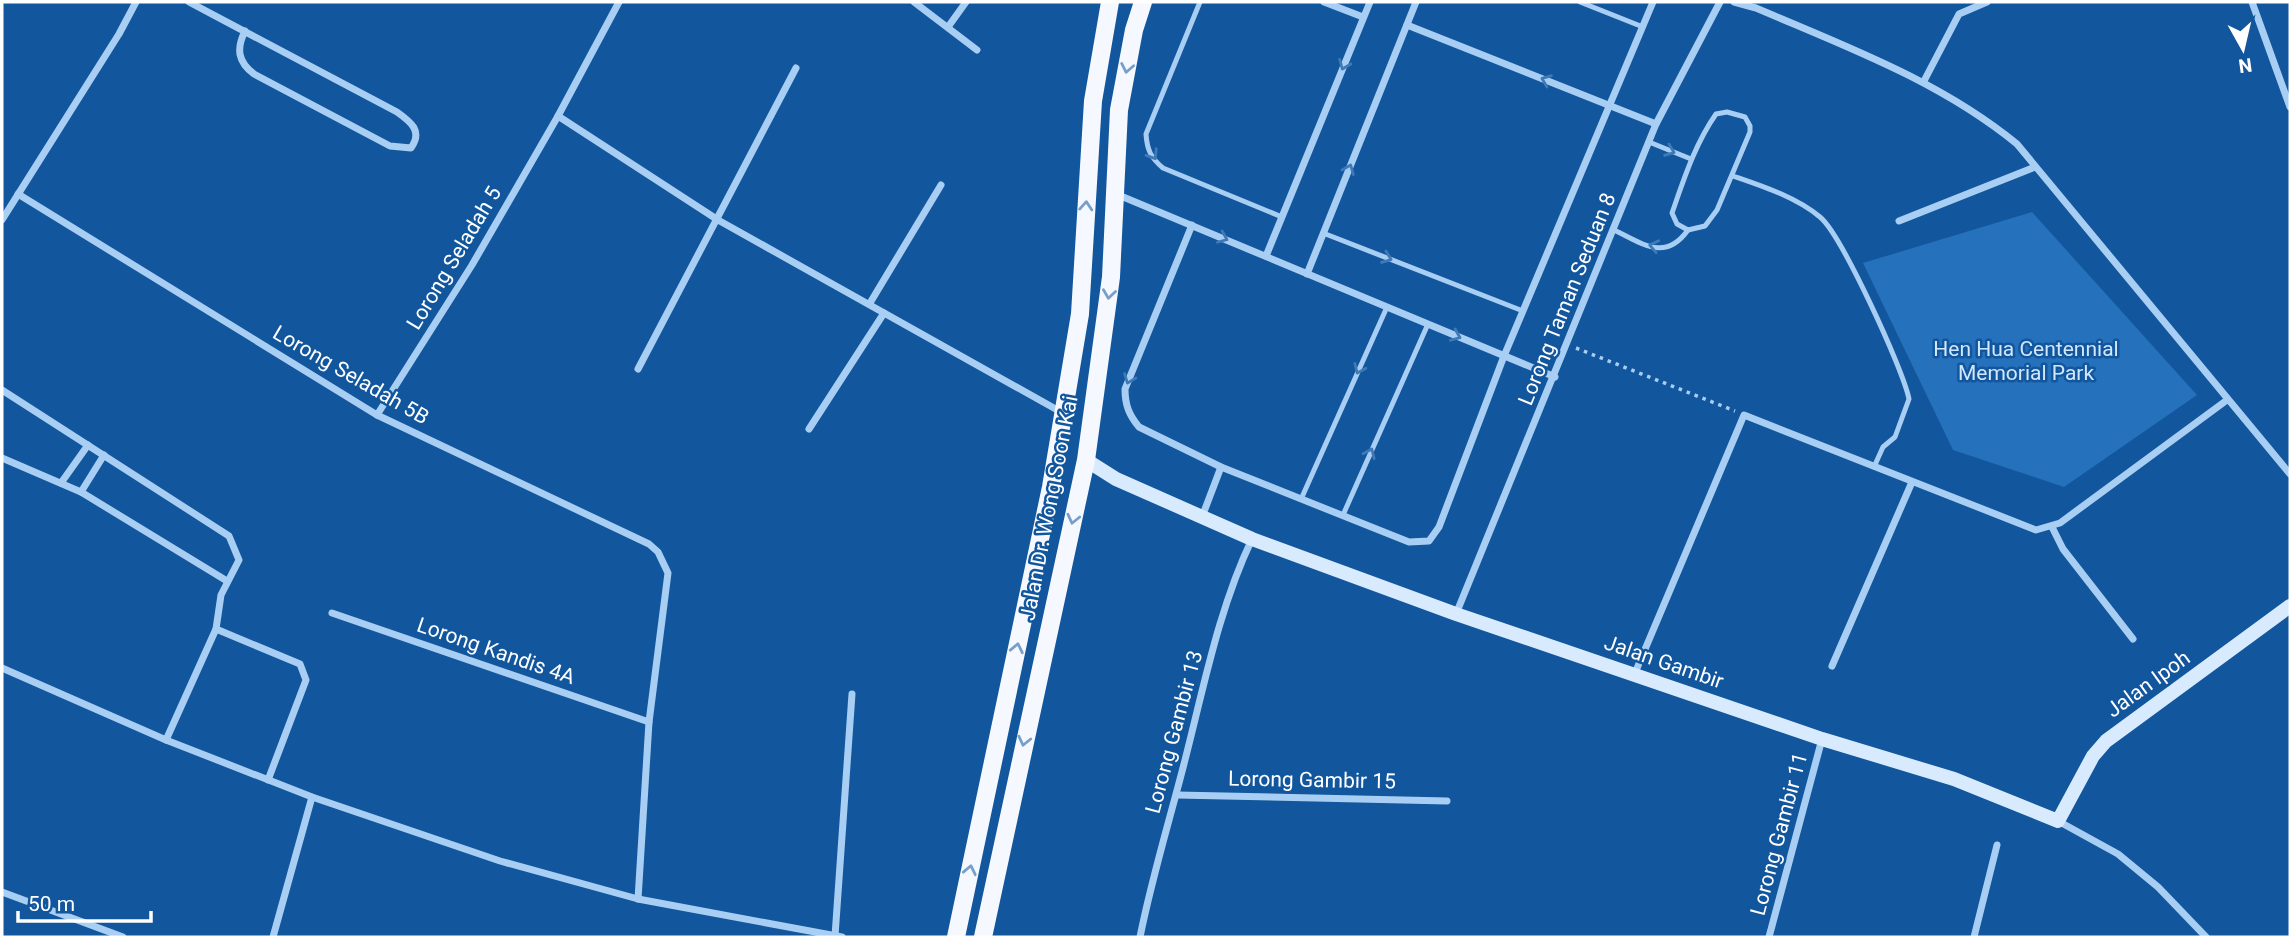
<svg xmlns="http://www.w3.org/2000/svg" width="2292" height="939" font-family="Roboto,sans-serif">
	<rect width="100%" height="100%" fill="#12569d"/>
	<path fill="#2571bb" d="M2032,212L2197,395L2064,487L1953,450L1863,263Z"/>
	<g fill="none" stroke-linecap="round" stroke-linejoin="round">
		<path stroke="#a8cef4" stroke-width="3.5" stroke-dasharray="3.5 5" stroke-linecap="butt" d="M1576,348L1735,411"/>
		<g stroke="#a8cef4" stroke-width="5">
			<path d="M1200,2L1146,134C1147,150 1151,158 1163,168L1282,217"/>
			<path d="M1580,2L1643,27"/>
			<path d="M1727,112L1745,117L1750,126V132L1717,210L1705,226L1688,230L1677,224L1672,213C1684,179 1695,144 1716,114Z"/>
			<path d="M1649,142L1691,159"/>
			<path d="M1733,176C1762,186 1796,197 1820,217C1841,234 1903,369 1909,399L1895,437L1883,447L1874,467"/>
			<path d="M1614,230C1643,244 1665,262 1688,230"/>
			<path d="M1323,233L1523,311"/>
			<path d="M1302,497L1387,307"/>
			<path d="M1343,515L1428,324"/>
		</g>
		<g stroke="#a8cef4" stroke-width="7">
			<path d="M189,2L397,112C411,122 423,131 411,148L390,146L254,74C238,62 236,49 245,31"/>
			<path d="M914,2L977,50"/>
			<path d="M1324,2L1363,17"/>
			<path d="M1734,2L1756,8C1847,47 1940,81 2017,144L2290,474"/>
			<path d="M2252,2L2290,107"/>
			<path d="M1407,25L1656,124"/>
			<path d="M948,27L966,2"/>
			<path d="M1924,81L1959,14L1987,2"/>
			<path d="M558,116L718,220L1061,412"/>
			<path d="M18,194L377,415L649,544L658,552L668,573L649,722L638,899"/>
			<path d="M1116,194L1555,377"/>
			<path d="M2,220L119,34L136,2"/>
			<path d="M1899,221L2035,167"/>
			<path d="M1192,225L1125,389C1125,405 1129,415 1139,427L1221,467L1409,542L1429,541L1439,527L1504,356L1653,2"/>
			<path d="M1266,256L1370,2"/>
			<path d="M1307,274L1416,2"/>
			<path d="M870,303L941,185"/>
			<path d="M638,369L796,68"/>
			<path d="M2,390L229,536L239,560L221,595L216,629L166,740"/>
			<path d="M377,415L472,265L558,116L619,2"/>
			<path d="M809,429L884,313"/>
			<path d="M2,458L81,492L227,581"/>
			<path d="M61,483L88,445"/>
			<path d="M81,492L104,455"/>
			<path d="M1202,517L1221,467"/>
			<path d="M2052,527L2063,549L2133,639"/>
			<path d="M332,613L649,722"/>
			<path d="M1456,614L1656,124L1720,2"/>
			<path d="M216,629L300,664L306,680L268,780"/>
			<path d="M1832,666L1912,482"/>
			<path d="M2,668L166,740L312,797L500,861L638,899L842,937"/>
			<path d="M1635,673L1744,415L2036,530L2060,523L2227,400"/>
			<path d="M1177,795L1447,801"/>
			<path d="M2058,821L2118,854L2158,887L2206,937"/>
			<path d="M2,892L123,937"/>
			<path d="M835,936L852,694"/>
			<path d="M273,937L312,797"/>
			<path d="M1140,937C1152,877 1170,819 1185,760C1204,686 1219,608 1252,539"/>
			<path d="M1769,937L1822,739"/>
			<path d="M1974,937L1997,845"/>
		</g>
		<path stroke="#d8eafd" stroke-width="14" d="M1086,460L1116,479L1252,539L1456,614L1822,739L1954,779L2058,821L2093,756L2106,741L2290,606"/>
		<g stroke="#f5f9ff" stroke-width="18">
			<path d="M956,937L1051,487L1080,314L1093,101L1110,2"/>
			<path d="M983,937L1086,460L1111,277L1119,110L1134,30L1143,2"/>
		</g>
	</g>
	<defs><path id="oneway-chevron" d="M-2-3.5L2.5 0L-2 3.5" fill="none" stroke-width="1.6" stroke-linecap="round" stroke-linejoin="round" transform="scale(1.75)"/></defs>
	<g stroke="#3f7ab7">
		<use href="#oneway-chevron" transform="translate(1344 65) rotate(112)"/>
		<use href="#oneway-chevron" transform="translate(1546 80) rotate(-158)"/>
		<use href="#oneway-chevron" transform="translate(1670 151) rotate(21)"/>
		<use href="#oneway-chevron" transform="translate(1153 155) rotate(57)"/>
		<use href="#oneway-chevron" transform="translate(1349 169) rotate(-68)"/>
		<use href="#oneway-chevron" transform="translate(1223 238) rotate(23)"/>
		<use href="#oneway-chevron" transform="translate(1654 246) rotate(-168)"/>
		<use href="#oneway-chevron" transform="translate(1387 258) rotate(21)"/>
		<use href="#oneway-chevron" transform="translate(1456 336) rotate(23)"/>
		<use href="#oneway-chevron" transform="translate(1359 369) rotate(114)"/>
		<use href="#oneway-chevron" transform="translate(1129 379) rotate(111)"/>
		<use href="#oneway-chevron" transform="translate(1370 453) rotate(-66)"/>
	</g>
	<g stroke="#789fc9">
		<use href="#oneway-chevron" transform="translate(1127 68) rotate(101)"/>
		<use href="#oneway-chevron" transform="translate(1086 206) rotate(-86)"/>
		<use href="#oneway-chevron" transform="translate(1109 294) rotate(98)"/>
		<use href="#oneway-chevron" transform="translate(1073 519) rotate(103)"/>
		<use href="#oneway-chevron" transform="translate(1017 648) rotate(-78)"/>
		<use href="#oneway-chevron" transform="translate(1024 741) rotate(103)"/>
		<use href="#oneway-chevron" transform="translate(970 870) rotate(-78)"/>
	</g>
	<g text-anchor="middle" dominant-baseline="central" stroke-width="5" stroke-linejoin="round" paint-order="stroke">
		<g font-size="21" fill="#fff" stroke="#12569d">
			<text transform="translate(454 258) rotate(-59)">Lorong Seladah 5</text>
			<text transform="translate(1567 299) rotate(-68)">Lorong Taman Seduan 8</text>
			<text transform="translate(351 375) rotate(30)">Lorong Seladah 5B</text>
			<text transform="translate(1049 508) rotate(-79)">Jalan Dr. Wong Soon Kai</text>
			<text transform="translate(496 651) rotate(19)">Lorong Kandis 4A</text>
			<text transform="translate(1664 662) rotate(19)">Jalan Gambir</text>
			<text transform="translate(2148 684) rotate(-36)">Jalan Ipoh</text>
			<text transform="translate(1174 732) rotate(-75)">Lorong Gambir 13</text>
			<text transform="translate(1312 780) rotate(1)">Lorong Gambir 15</text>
			<text transform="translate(1779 834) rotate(-75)">Lorong Gambir 11</text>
		</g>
		<g font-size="21" fill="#d0e7fe" stroke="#12569d">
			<text x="2026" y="349">Hen Hua Centennial<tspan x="2026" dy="24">Memorial Park</tspan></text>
		</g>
	</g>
	<rect width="2292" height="939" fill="none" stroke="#ffffff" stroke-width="7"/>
	<g transform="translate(2243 49) rotate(172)" stroke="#12569d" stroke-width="5" paint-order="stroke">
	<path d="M0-5L12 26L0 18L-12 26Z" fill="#ffffff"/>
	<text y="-10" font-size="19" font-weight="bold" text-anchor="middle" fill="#ffffff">N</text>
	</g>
	<path d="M18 911v10h133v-10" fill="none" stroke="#ffffff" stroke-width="3.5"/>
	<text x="28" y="911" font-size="21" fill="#ffffff" stroke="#12569d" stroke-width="5" paint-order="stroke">50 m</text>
</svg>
